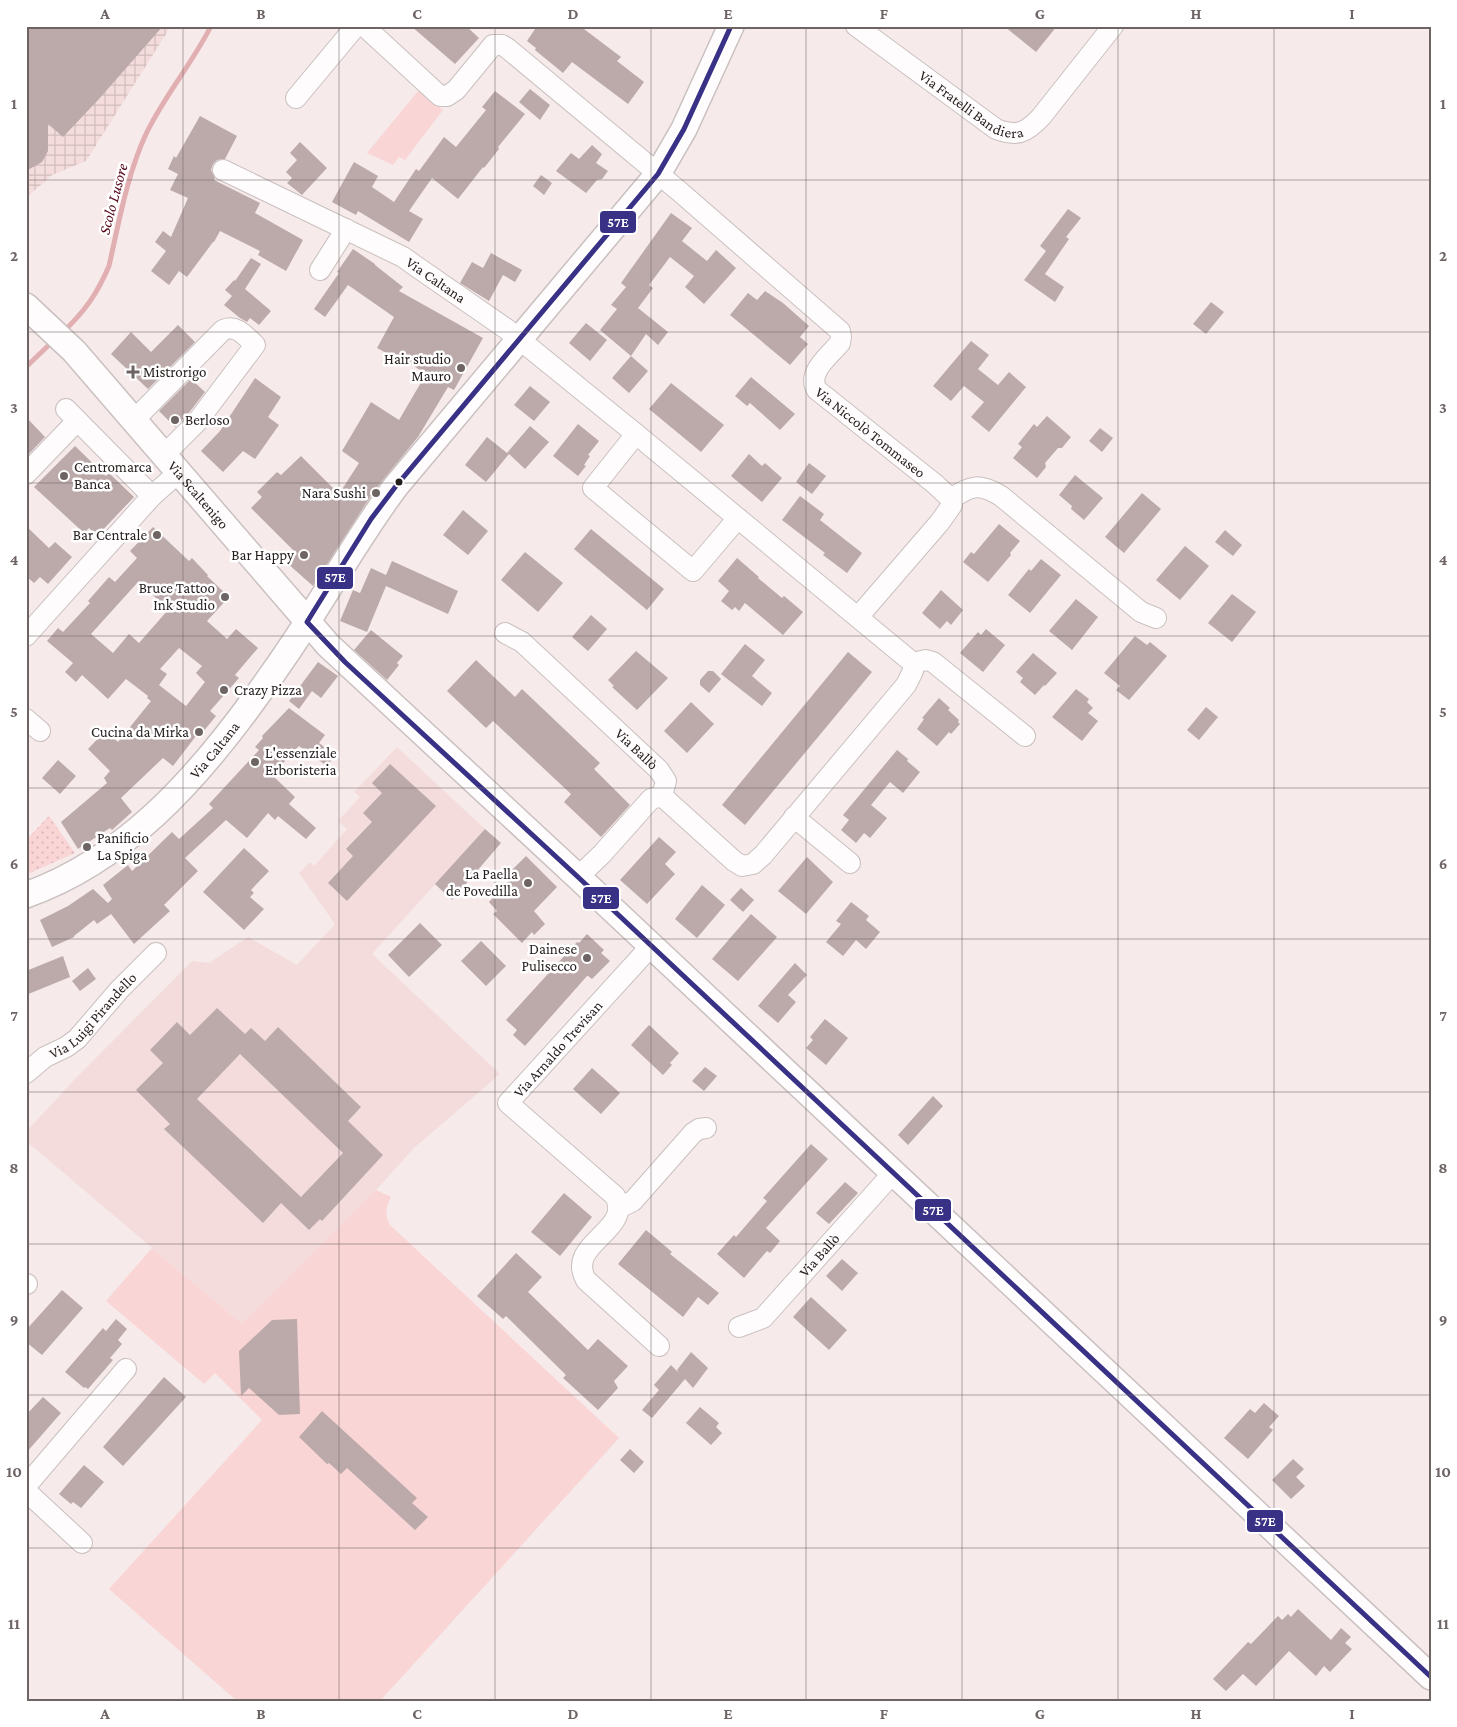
<svg xmlns="http://www.w3.org/2000/svg" width="1457" height="1727" font-family="'Crimson Pro',serif">
	<defs>
		<pattern id="industrial-grid" width="8" height="8" patternUnits="userSpaceOnUse" patternTransform="scale(1.25)"><rect width="8" height="8" fill="#f4dcdc"/><path d="M0 4h8M4 0v8" fill="none" stroke="#d1bcbc"/></pattern>
		<pattern id="grass-dots" width="8" height="8" patternUnits="userSpaceOnUse" patternTransform="scale(1.25)"><rect width="8" height="8" fill="#fad5d6"/><path d="M2 2h.1M6 6h.1" fill="none" stroke="#d6b6b7" stroke-width="1.8" stroke-linecap="round"/></pattern>
	</defs>
	<rect width="100%" height="100%" fill="#f7eaea"/>
	<path fill="#f4dcdc" d="M397,747L485,829L372,954L500,1074L414,1148L376,1190L242,1324L26,1141V1132L73,1081L192,961L209,963L248,937L297,965L335,924L299,873L310,862L314,866L347,829L338,821L360,797L354,792Z"/>
	<path fill="url(#industrial-grid)" d="M26,26H171L86,161L52,175L26,198Z"/>
	<path fill="url(#grass-dots)" d="M49,816L75,853L30,873L26,868V840Z"/>
	<g fill="#fad5d6">
		<path d="M419,90L443,110L405,160L399,157L393,165L367,153Z"/>
		<path d="M376,1190L391,1197C386,1207 384,1215 390,1225L619,1438L380,1701H237L109,1589L262,1420L215,1373L204,1384L106,1301L152,1248L242,1324Z"/>
	</g>
	<g fill="none" stroke-linecap="round" stroke-linejoin="round">
		<g stroke="#e1afb1" stroke-width="5">
			<path d="M63,332C85,311 97,294 109,266C119,222 127,175 146,134C164,96 192,64 211,26"/>
			<path d="M26,367L53,341"/>
		</g>
	</g>
	<g fill="#bcaaab" fill-rule="evenodd">
		<path d="M26,26H163L99,99L63,137L48,124V151L42,162L26,171Z"/>
		<path d="M411,26H466L479,38L455,64Z"/>
		<path d="M537,26H580L621,57L617,61L644,82L628,104L572,62L563,73L535,50L536,48L527,41Z"/>
		<path d="M1004,26H1057L1036,52Z"/>
		<path d="M530,89L550,105L540,120L519,102Z"/>
		<path d="M495,91L525,114L498,147L499,149L484,168L483,167L458,199L432,178L409,211L423,219L409,242L358,211L356,215L332,202L354,162L378,176L372,187L394,202L416,169L419,171L444,137L456,147L486,110L482,107Z"/>
		<path d="M200,116L237,136L225,159L217,160L213,164L211,170L215,178L214,180L260,203L255,213L303,240L286,271L258,255L260,251L220,231L214,242H213L187,277L179,271L169,285L151,271L166,251L155,242L163,231L171,237L188,198L170,190L178,174L168,169L174,156L176,158Z"/>
		<path d="M300,142L327,168L302,195L287,183L292,178L286,172L297,160L290,153Z"/>
		<path d="M592,145L602,154L596,163L608,171L602,179L597,180L586,193L556,171L571,153L579,159Z"/>
		<path d="M541,175L552,183L544,195L533,186Z"/>
		<path d="M1068,209L1081,218L1066,237L1069,239L1045,274L1064,287L1055,302L1024,280L1046,251L1040,246Z"/>
		<path d="M671,213L692,228L682,241L707,261L716,250L736,268L704,304L685,287L694,276L670,257L649,285L653,288L638,308L668,332L658,345L646,334L631,356L600,330L617,309L611,305L626,287L621,283Z"/>
		<path d="M353,249L375,264V265L403,287L399,291L483,338L454,390L448,387L418,437L374,491L313,586L287,563L296,553L251,508L262,497L257,492L277,472L281,475L301,456L339,494L359,463L342,451L371,402L399,420L426,374L403,359L401,361L377,348L394,317L348,285L325,317L314,309L339,273L337,272Z"/>
		<path d="M491,253L522,270L515,282L503,275L489,301L460,283L472,262L483,268Z"/>
		<path d="M251,258L261,264L245,289L271,311L259,325L250,318L247,322L240,318L224,305L232,296L225,290L234,280L235,281Z"/>
		<path d="M765,291L783,303L809,326L800,337L808,344L790,365L730,315L748,293L757,300Z"/>
		<path d="M1211,302L1224,312L1206,334L1193,324Z"/>
		<path d="M586,323L607,340L590,361L569,343Z"/>
		<path d="M178,325L195,342L148,389L111,354L131,332L151,352Z"/>
		<path d="M971,341L989,355L978,369L998,385L1009,372L1026,387L989,432L971,417L984,402L964,386L951,401L933,386Z"/>
		<path d="M631,356L648,371L629,393L612,378Z"/>
		<path d="M751,377L795,414L780,430L750,403L747,406L735,396Z"/>
		<path d="M255,378L281,397L268,417L279,425L255,459L243,451L223,472L201,451L220,431Z"/>
		<path d="M191,379L205,392L188,414L175,427L159,411Z"/>
		<path d="M671,383L724,425L701,452L649,409Z"/>
		<path d="M530,386L550,402L534,421L514,405Z"/>
		<path d="M1047,416L1071,437L1062,448H1058L1045,463L1046,467L1037,478L1013,458L1022,447L1018,444L1034,424L1037,427Z"/>
		<path d="M26,417L45,437L26,457Z"/>
		<path d="M578,424L599,441L588,455L590,456L584,465L586,466L578,476L553,456Z"/>
		<path d="M530,426L549,442L525,469L509,454L486,482L465,465L487,437L507,453Z"/>
		<path d="M1100,428L1113,438L1102,452L1089,441Z"/>
		<path d="M75,446L106,476L109,473L134,497L97,536L89,528L84,533L34,487Z"/>
		<path d="M749,454L762,466L765,463L782,478L762,502L731,476Z"/>
		<path d="M809,463L826,476L812,494L796,482Z"/>
		<path d="M1075,475L1103,498L1084,520L1071,509L1072,506L1059,495Z"/>
		<path d="M1142,493L1161,509L1124,553L1105,537Z"/>
		<path d="M800,496L824,514L820,520L862,553L847,573L823,555L825,553L782,520Z"/>
		<path d="M463,510L488,531L468,555L443,535Z"/>
		<path d="M999,524L1020,541L1010,553L1011,555L988,582L963,562L971,552L974,554Z"/>
		<path d="M26,526L49,548L55,542L72,557L48,584L40,577L34,583L26,576Z"/>
		<path d="M153,527L189,561L192,558L208,575L207,576L229,597L207,621L227,639L236,629L258,648L235,675L239,678L210,711L216,716L198,738L196,736L173,766L163,758L121,798L132,812L112,830L110,828L78,849L61,822L107,783L104,778L110,771L88,749L106,730L118,742L151,701L147,698L148,696L126,679L108,699L82,675L76,682L65,672L73,663L47,641L58,628L63,632L90,603L88,601L109,577L115,582L137,558L130,551ZM138,582L144,589L146,588L168,610L139,643L129,634L113,653L91,634ZM179,648L202,666L196,673L205,682L186,706L159,685L167,674L160,669Z"/>
		<path d="M591,529L664,589L647,610L574,549Z"/>
		<path d="M1225,530L1242,545L1233,556L1215,542Z"/>
		<path d="M1185,546L1209,566L1180,600L1156,580Z"/>
		<path d="M525,552L563,583L538,612L501,580Z"/>
		<path d="M737,558L759,577L758,578L782,598L784,596L803,612L783,635L745,603L739,611L735,607L732,610L721,601L729,591L718,581Z"/>
		<path d="M1041,559L1061,575L1030,613L1008,595L1029,569L1031,571Z"/>
		<path d="M392,561L458,591L448,614L386,586L367,632L340,621L353,590L360,593L371,568L386,575Z"/>
		<path d="M941,590L963,610L951,625L947,621L940,629L922,613Z"/>
		<path d="M1232,594L1256,612L1232,642L1208,623Z"/>
		<path d="M1076,599L1098,617L1072,650L1049,631Z"/>
		<path d="M591,615L607,629L588,651L572,637Z"/>
		<path d="M986,629L1005,645L983,672L960,653L978,632L981,635Z"/>
		<path d="M371,630L403,656L397,663L399,665L387,680L354,650Z"/>
		<path d="M1135,636L1147,645L1150,642L1167,656L1129,700L1116,690L1120,686L1104,673Z"/>
		<path d="M745,644L765,660L752,676L772,693L762,706L721,674Z"/>
		<path d="M636,651L668,678L637,710L612,687L614,686L608,680Z"/>
		<path d="M848,652L872,672L745,825L722,805Z"/>
		<path d="M1033,653L1057,673L1045,686L1044,685L1035,695L1020,682L1023,678L1016,672Z"/>
		<path d="M476,660L515,697L522,689L600,763L594,769L630,805L601,837L564,802L571,794L493,721L486,728L447,691Z"/>
		<path d="M318,662L338,676L321,698L312,691L299,709L289,701Z"/>
		<path d="M708,671H713L721,679L709,693L700,685V680Z"/>
		<path d="M1076,689L1089,699L1087,702L1093,708L1088,713L1098,721L1082,741L1052,717Z"/>
		<path d="M939,698L950,708L948,710L959,720L958,722L960,724L951,734L949,732L937,746L917,729L924,719L922,718Z"/>
		<path d="M691,702L714,724L687,753L664,731Z"/>
		<path d="M1206,707L1218,717L1199,740L1187,730Z"/>
		<path d="M289,708L325,735L319,743L335,755L327,766L299,746L272,775L295,797L289,804L316,828L306,839L278,816L275,820L268,813L247,838L226,820L185,858L198,871L164,905L170,911L134,944L111,914L97,924L94,920L74,936V937L52,947L40,920L68,906L93,889L108,903L112,899L103,885L128,865L132,871L172,832L179,839L213,808L209,804L259,750L255,747L263,738L262,736Z"/>
		<path d="M897,750L908,759L907,761L920,772L903,793L890,782L871,805L887,818L870,838L864,833L856,843L841,830L849,820L843,815Z"/>
		<path d="M58,760L76,776L60,794L42,778Z"/>
		<path d="M390,764L436,806L347,901L328,883L353,856L346,849L372,822L363,813L382,793L372,783Z"/>
		<path d="M485,829L501,843L452,900L435,884Z"/>
		<path d="M659,837L676,852L665,864L675,874L647,904L620,880Z"/>
		<path d="M244,848L269,871L251,890L254,893L250,897L264,909L244,930L203,892Z"/>
		<path d="M526,856L557,887L534,911L545,924L534,935L532,932L522,943L493,914L497,911L489,902L510,880L506,876Z"/>
		<path d="M807,857L833,882L806,914L778,891Z"/>
		<path d="M702,885L725,905L697,938L675,919Z"/>
		<path d="M741,888L754,900L743,912L730,900Z"/>
		<path d="M851,902L869,916L866,920L880,932L866,949L856,940L843,956L826,942L841,924L836,921Z"/>
		<path d="M751,914L777,937L738,981L712,959Z"/>
		<path d="M420,923L442,945L409,977L388,955Z"/>
		<path d="M587,934L604,950L601,953L610,961L592,979L588,976H587L525,1046L513,1035L517,1030L506,1020L577,942L579,943Z"/>
		<path d="M481,941L506,966L486,986L461,961Z"/>
		<path d="M63,956L70,977L26,995V971Z"/>
		<path d="M795,963L807,975L788,995L796,1002L778,1023L758,1006Z"/>
		<path d="M88,968L96,979L80,991L72,981Z"/>
		<path d="M217,1008L245,1034L251,1028L265,1041L278,1027L361,1107L348,1121L383,1155L322,1221L320,1219L309,1230L281,1203L263,1223L164,1129L170,1124L136,1090L163,1063L150,1050L177,1022L190,1035ZM240,1054L343,1153L301,1197L197,1099Z"/>
		<path d="M825,1019L848,1038L826,1065L806,1048L813,1040L810,1037Z"/>
		<path d="M649,1025L679,1053L670,1063L672,1065L663,1075L631,1045Z"/>
		<path d="M705,1067L717,1076L704,1091L692,1081Z"/>
		<path d="M592,1068L620,1093L601,1114L573,1089Z"/>
		<path d="M933,1096L943,1106L908,1145L898,1135Z"/>
		<path d="M811,1144L828,1159L766,1228L780,1241L770,1253L767,1251L744,1278L717,1254L734,1235L736,1237L767,1201L763,1198Z"/>
		<path d="M845,1182L858,1193L829,1224L816,1213Z"/>
		<path d="M564,1193L592,1217L560,1256L531,1232Z"/>
		<path d="M646,1230L672,1252L670,1254L719,1293L708,1305L698,1297L683,1317L618,1264Z"/>
		<path d="M516,1253L542,1277L528,1292L588,1350L598,1339L628,1366L614,1381L618,1388L598,1410L563,1378L566,1375L506,1316L503,1319L477,1296Z"/>
		<path d="M842,1259L858,1273L842,1291L826,1276Z"/>
		<path d="M62,1290L83,1308L42,1355L26,1342V1330Z"/>
		<path d="M811,1297L847,1330L829,1350L793,1317Z"/>
		<path d="M116,1319L127,1329L118,1340L122,1344L110,1358L113,1360L88,1389L85,1387L84,1388L65,1372L103,1328L106,1331Z"/>
		<path d="M297,1319L300,1414L279,1415L249,1388L241,1396L239,1351L272,1320Z"/>
		<path d="M691,1352L708,1368L693,1388L685,1379L652,1418L642,1410L659,1390L654,1385L671,1365L679,1373L677,1370Z"/>
		<path d="M164,1377L186,1397L123,1466L103,1447Z"/>
		<path d="M43,1397L61,1413L26,1453V1415Z"/>
		<path d="M1264,1403L1279,1416L1269,1427L1273,1430L1248,1459L1224,1438L1250,1409L1255,1413Z"/>
		<path d="M700,1407L719,1423L716,1427L722,1433L711,1445L686,1423Z"/>
		<path d="M322,1411L417,1498L412,1503L428,1517L415,1530L347,1468L341,1474L329,1463L327,1464L299,1437Z"/>
		<path d="M630,1449L644,1462L634,1473L620,1460Z"/>
		<path d="M1293,1459L1304,1469L1296,1477L1305,1486L1291,1499L1272,1480Z"/>
		<path d="M84,1465L104,1482L81,1508L73,1502L71,1504L59,1494Z"/>
		<path d="M1298,1609L1331,1640L1341,1628L1351,1637L1345,1643L1352,1649L1330,1672L1324,1666L1316,1676L1289,1651L1256,1686L1243,1674L1226,1691L1213,1679L1248,1642L1251,1644L1278,1616L1282,1620L1288,1614L1291,1617Z"/>
	</g>
	<g fill="none" stroke-linecap="round" stroke-linejoin="round">
		<defs>
			<g id="minor">
				<path id="s1" d="M364,26L440,96H447L456,90L493,45H502L507,48L679,191L840,331L841,337L840,343C830,355 806,373 817,390L935,484L951,499L952,505L940,522L858,617"/>
				<path id="s2" d="M856,26L996,129C1017,137 1026,133 1041,117L1113,26"/>
				<path d="M296,98L356,26"/>
				<path id="s3" d="M223,170L403,257L417,267L508,330L636,434"/>
				<path d="M320,270L346,229"/>
				<path d="M66,409L152,496L178,473"/>
				<path d="M134,420L223,330C237,324 245,336 255,345L197,422L163,456"/>
				<path d="M26,474L77,421"/>
				<path d="M951,499C972,485 979,483 1001,496L1141,612L1156,618"/>
				<path d="M738,518L693,571L593,488L636,434L913,663L926,660L933,662L1025,736"/>
				<path id="s4" d="M505,633L522,642L659,770L666,781L662,796"/>
				<path d="M26,636L152,496"/>
				<path d="M26,719L40,731"/>
				<path d="M662,796L734,861L742,866L753,864L763,855L906,685L913,671V663"/>
				<path d="M794,817L850,863"/>
				<path d="M578,877L602,854L651,799L662,796"/>
				<path d="M651,946L508,1103L615,1196C634,1231 565,1243 586,1280L659,1346"/>
				<path id="s5" d="M26,1073L45,1057L66,1047L77,1039L120,989L156,953"/>
				<path d="M619,1208L633,1201L693,1133L699,1129L706,1128"/>
				<path d="M26,1284H27"/>
				<path id="s6" d="M739,1327L763,1318L893,1173"/>
				<path d="M26,1486L126,1369"/>
				<path d="M26,1491L82,1543"/>
			</g>
			<g id="major">
				<path id="s7" d="M26,306L74,351L328,645L578,877L1431,1677"/>
				<path id="s8" d="M26,895C124,860 194,782 253,701C278,667 301,633 323,597C347,559 369,522 396,486L658,174L684,129L731,26"/>
			</g>
		</defs>
		<use href="#minor" stroke="#cac0c0" stroke-width="22"/>
		<use href="#major" stroke="#cac0c0" stroke-width="28"/>
		<use href="#minor" stroke="#fefcfc" stroke-width="20"/>
		<use href="#major" stroke="#fefcfc" stroke-width="25"/>
		<defs>
			<path id="bus-1" d="M731,26L684,129L658,174L396,486L371,519L307,622L345,662L578,877L1431,1677"/>
		</defs>
		<use href="#bus-1" stroke="#fff" stroke-width="9"/>
		<use href="#bus-1" stroke="#393185" stroke-width="5"/>
	</g>
	<path fill="none" stroke="#6e6464" stroke-width="1" stroke-opacity="0.55" d="M183,26V1701M339,26V1701M495,26V1701M651,26V1701M806,26V1701M962,26V1701M1118,26V1701M1274,26V1701M26,180H1431M26,332H1431M26,483H1431M26,636H1431M26,788H1431M26,939H1431M26,1092H1431M26,1244H1431M26,1395H1431M26,1548H1431"/>
	<g fill="#6e6464" stroke="#fff" stroke-width="2">
		<circle cx="461" cy="368" r="5"/>
		<path d="M130.5 364.5h5v5h5v5h-5v5h-5v-5h-5v-5h5z"/>
		<circle cx="175" cy="420" r="5"/>
		<circle cx="64" cy="476" r="5"/>
		<circle cx="376" cy="493" r="5"/>
		<circle cx="157" cy="535" r="5"/>
		<circle cx="304" cy="555" r="5"/>
		<circle cx="225" cy="597" r="5"/>
		<circle cx="224" cy="690" r="5"/>
		<circle cx="199" cy="732" r="5"/>
		<circle cx="255" cy="762" r="5"/>
		<circle cx="87" cy="847" r="5"/>
		<circle cx="528" cy="883" r="5"/>
		<circle cx="587" cy="958" r="5"/>
	</g>
	<circle fill="#251c1c" stroke="#fff" stroke-width="2" cx="399" cy="482" r="4.5"/>
	<g text-anchor="middle" dominant-baseline="central" stroke-width="5" stroke-linejoin="round" paint-order="stroke">
		<g font-size="15" fill="#251c1c" stroke="#fff">
			<text stroke="none"><textPath href="#s2" startOffset="141">Via Fratelli Bandiera</textPath></text>
			<text stroke="none"><textPath href="#s3" startOffset="240">Via Caltana</textPath></text>
			<text stroke="none"><textPath href="#s1" startOffset="768">Via Niccolò Tommaseo</textPath></text>
			<text stroke="none"><textPath href="#s7" startOffset="256">Via Scaltenigo</textPath></text>
			<text stroke="none"><textPath href="#s8" startOffset="241">Via Caltana</textPath></text>
			<text stroke="none"><textPath href="#s4" startOffset="176">Via Ballò</textPath></text>
			<text stroke="none"><textPath href="#s5" startOffset="89">Via Luigi Pirandello</textPath></text>
			<text transform="translate(558 1049) rotate(-48)">Via Arnaldo Trevisan</text>
			<text stroke="none"><textPath href="#s6" startOffset="110">Via Ballò</textPath></text>
		</g>
		<g font-size="15" fill="#251c1c" stroke="#fff" text-anchor="end">
			<text x="451" y="359">Hair studio<tspan x="451" dy="17">Mauro</tspan></text>
			<text x="143" y="372" text-anchor="start">Mistrorigo</text>
			<text x="185" y="420" text-anchor="start">Berloso</text>
			<text x="74" y="467" text-anchor="start">Centromarca<tspan x="74" dy="17">Banca</tspan></text>
			<text x="366" y="493">Nara Sushi</text>
			<text x="147" y="535">Bar Centrale</text>
			<text x="294" y="555">Bar Happy</text>
			<text x="215" y="588">Bruce Tattoo<tspan x="215" dy="17">Ink Studio</tspan></text>
			<text x="234" y="690" text-anchor="start">Crazy Pizza</text>
			<text x="189" y="732">Cucina da Mirka</text>
			<text x="265" y="753" text-anchor="start">L'essenziale<tspan x="265" dy="17">Erboristeria</tspan></text>
			<text x="97" y="838" text-anchor="start">Panificio<tspan x="97" dy="17">La Spiga</tspan></text>
			<text x="518" y="874">La Paella<tspan x="518" dy="17">de Povedilla</tspan></text>
			<text x="577" y="949">Dainese<tspan x="577" dy="17">Pulisecco</tspan></text>
		</g>
		<g font-size="16" font-style="italic" fill="#550617" stroke="#fff">
			<text transform="translate(113 199) rotate(-75)">Scolo Lusore</text>
		</g>
	</g>
	<g stroke="#fff" stroke-width="2">
		<rect x="599" y="210" width="38" height="24" rx="5" fill="#393185"/>
		<rect x="316" y="566" width="38" height="24" rx="5" fill="#393185"/>
		<rect x="582" y="886" width="38" height="24" rx="5" fill="#393185"/>
		<rect x="914" y="1198" width="38" height="24" rx="5" fill="#393185"/>
		<rect x="1246" y="1509" width="38" height="24" rx="5" fill="#393185"/>
	</g>
	<g font-size="14" text-anchor="middle" font-weight="bold" fill="#fff">
		<text x="618" y="227">57E</text>
		<text x="335" y="582">57E</text>
		<text x="601" y="903">57E</text>
		<text x="933" y="1215">57E</text>
		<text x="1265" y="1526">57E</text>
	</g>
	<rect width="1457" height="1727" fill="none" stroke="#ffffff" stroke-width="55"/>
	<rect x="28" y="28" width="1402" height="1672" fill="none" stroke="#6e6464" stroke-width="2"/>
	<g font-size="16" text-anchor="middle" font-weight="bold" fill="#6e6464">
		<text x="105" y="19">A</text>
		<text x="261" y="19">B</text>
		<text x="417" y="19">C</text>
		<text x="573" y="19">D</text>
		<text x="728" y="19">E</text>
		<text x="884" y="19">F</text>
		<text x="1040" y="19">G</text>
		<text x="1196" y="19">H</text>
		<text x="1352" y="19">I</text>
		<text x="14" y="109">1</text>
		<text x="1443" y="109">1</text>
		<text x="14" y="261">2</text>
		<text x="1443" y="261">2</text>
		<text x="14" y="413">3</text>
		<text x="1443" y="413">3</text>
		<text x="14" y="565">4</text>
		<text x="1443" y="565">4</text>
		<text x="14" y="717">5</text>
		<text x="1443" y="717">5</text>
		<text x="14" y="869">6</text>
		<text x="1443" y="869">6</text>
		<text x="14" y="1021">7</text>
		<text x="1443" y="1021">7</text>
		<text x="14" y="1173">8</text>
		<text x="1443" y="1173">8</text>
		<text x="14" y="1325">9</text>
		<text x="1443" y="1325">9</text>
		<text x="14" y="1477">10</text>
		<text x="1443" y="1477">10</text>
		<text x="14" y="1629">11</text>
		<text x="1443" y="1629">11</text>
		<text x="105" y="1719">A</text>
		<text x="261" y="1719">B</text>
		<text x="417" y="1719">C</text>
		<text x="573" y="1719">D</text>
		<text x="728" y="1719">E</text>
		<text x="884" y="1719">F</text>
		<text x="1040" y="1719">G</text>
		<text x="1196" y="1719">H</text>
		<text x="1352" y="1719">I</text>
	</g>
</svg>
